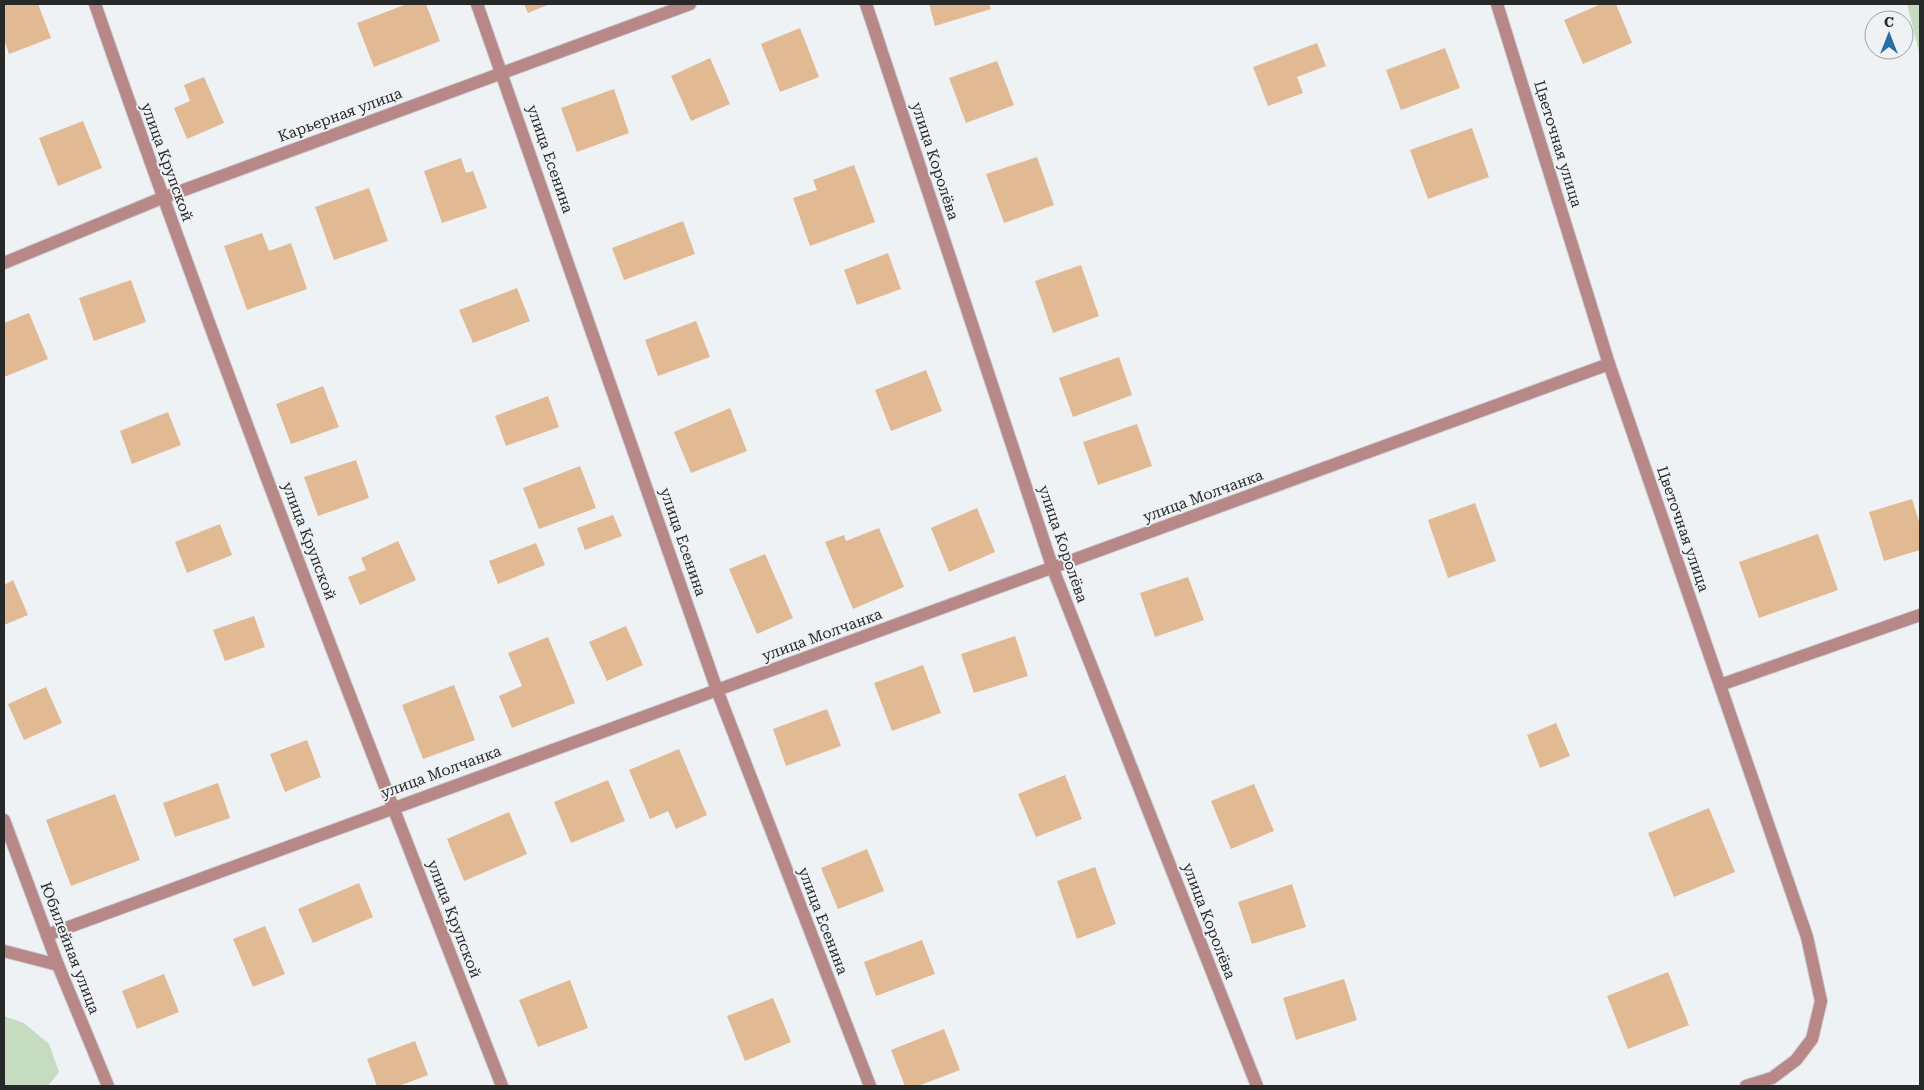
<svg xmlns="http://www.w3.org/2000/svg" width="1924" height="1090" font-family="'Roboto Serif',serif">
	<rect width="100%" height="100%" fill="#eff2f5"/>
	<g fill="#c5dcc1">
		<path d="M1907,4H1920V56Z"/>
		<path d="M4,1016L24,1023L49,1044L59,1072L48,1086L4,1085Z"/>
	</g>
	<g fill="#e1b993">
		<path d="M4,4H38L51,38L9,54L4,39Z"/>
		<path d="M407,4H426L440,41L374,67L357,23Z"/>
		<path d="M524,4H550L528,13Z"/>
		<path d="M929,4H989L991,9L935,26Z"/>
		<path d="M1601,4H1616L1632,43L1583,64L1564,20Z"/>
		<path d="M800,28L819,77L780,92L761,44Z"/>
		<path d="M1317,43L1326,66L1297,77L1303,93L1268,106L1253,67Z"/>
		<path d="M1445,48L1460,88L1401,110L1386,70Z"/>
		<path d="M710,58L730,104L691,121L671,76Z"/>
		<path d="M997,61L1014,105L966,123L949,78Z"/>
		<path d="M204,77L224,123L187,139L174,108L190,101L184,85Z"/>
		<path d="M614,89L629,133L577,152L561,108Z"/>
		<path d="M83,121L102,168L58,186L39,138Z"/>
		<path d="M1472,128L1489,177L1428,199L1410,150Z"/>
		<path d="M1037,157L1054,205L1004,223L986,174Z"/>
		<path d="M461,158L466,173L473,171L487,208L442,223L424,171Z"/>
		<path d="M854,165L875,222L810,246L793,198L817,190L813,180Z"/>
		<path d="M369,188L388,241L334,260L315,207Z"/>
		<path d="M683,221L695,254L624,280L612,248Z"/>
		<path d="M262,233L269,251L291,243L307,289L247,310L224,246Z"/>
		<path d="M888,253L901,289L857,305L844,270Z"/>
		<path d="M1081,265L1099,316L1053,333L1035,281Z"/>
		<path d="M131,280L146,322L94,341L79,298Z"/>
		<path d="M517,288L530,321L473,343L459,310Z"/>
		<path d="M29,313L48,359L4,377V323Z"/>
		<path d="M696,321L710,357L658,376L645,340Z"/>
		<path d="M1119,357L1132,395L1073,417L1059,378Z"/>
		<path d="M926,370L942,411L891,431L875,390Z"/>
		<path d="M323,386L339,427L291,444L276,404Z"/>
		<path d="M548,396L559,427L506,446L495,416Z"/>
		<path d="M730,408L747,451L691,473L674,432Z"/>
		<path d="M168,412L181,445L132,464L120,431Z"/>
		<path d="M1137,424L1152,466L1098,485L1083,442Z"/>
		<path d="M356,460L369,498L318,516L304,477Z"/>
		<path d="M580,466L596,508L539,529L523,488Z"/>
		<path d="M1912,499L1920,525V550L1884,561L1869,512Z"/>
		<path d="M1475,503L1496,561L1448,578L1428,520Z"/>
		<path d="M977,508L995,552L949,572L931,528Z"/>
		<path d="M613,515L622,536L585,550L577,528Z"/>
		<path d="M220,524L232,555L187,573L175,542Z"/>
		<path d="M879,528L904,587L853,609L825,542L844,535L846,541Z"/>
		<path d="M1818,534L1838,590L1759,618L1739,562Z"/>
		<path d="M398,541L416,580L360,605L348,577L366,570L361,558Z"/>
		<path d="M536,543L545,565L498,584L489,561Z"/>
		<path d="M765,554L793,618L757,634L729,569Z"/>
		<path d="M1188,577L1204,620L1155,637L1140,593Z"/>
		<path d="M13,580L28,615L4,625V585Z"/>
		<path d="M254,616L265,647L225,661L213,630Z"/>
		<path d="M626,626L643,665L607,681L589,642Z"/>
		<path d="M1015,636L1028,676L974,693L961,654Z"/>
		<path d="M548,637L575,703L512,728L499,696L522,686L508,653Z"/>
		<path d="M923,665L941,713L892,731L874,683Z"/>
		<path d="M454,685L475,740L423,759L402,705Z"/>
		<path d="M46,687L62,723L24,740L8,704Z"/>
		<path d="M827,709L841,746L786,766L773,729Z"/>
		<path d="M1556,723L1570,756L1540,768L1527,735Z"/>
		<path d="M307,740L321,777L285,792L270,754Z"/>
		<path d="M679,749L707,815L676,829L668,811L650,819L629,770Z"/>
		<path d="M1065,775L1082,819L1036,837L1018,794Z"/>
		<path d="M608,780L625,821L571,843L554,802Z"/>
		<path d="M218,783L230,818L175,837L163,803Z"/>
		<path d="M1254,784L1274,831L1231,849L1211,801Z"/>
		<path d="M115,794L140,860L71,886L46,820Z"/>
		<path d="M1709,808L1735,872L1674,897L1648,833Z"/>
		<path d="M509,812L527,854L464,881L447,839Z"/>
		<path d="M867,849L884,891L838,909L821,868Z"/>
		<path d="M1095,867L1116,924L1077,939L1057,881Z"/>
		<path d="M359,883L373,917L313,943L298,909Z"/>
		<path d="M1292,884L1306,927L1252,944L1238,902Z"/>
		<path d="M265,926L285,974L253,987L233,939Z"/>
		<path d="M922,940L935,974L876,996L864,962Z"/>
		<path d="M1668,972L1689,1025L1628,1049L1607,996Z"/>
		<path d="M164,974L179,1012L137,1029L122,991Z"/>
		<path d="M1344,979L1357,1020L1296,1040L1283,998Z"/>
		<path d="M570,980L588,1028L538,1047L519,1000Z"/>
		<path d="M773,998L791,1042L745,1061L727,1016Z"/>
		<path d="M944,1029L960,1070L918,1086H905L891,1050Z"/>
		<path d="M415,1041L428,1075L399,1086H377L367,1059Z"/>
	</g>
	<g fill="none" stroke-linecap="round" stroke-linejoin="round">
		<defs>
			<g id="minor">
				<path d="M95,4C221,368 361,727 502,1086"/>
				<path d="M477,4L717,690L870,1086"/>
				<path d="M866,4L1053,569L1257,1086"/>
				<path d="M1497,4L1609,364L1807,937L1821,1001L1812,1039L1796,1060L1772,1078L1746,1086"/>
				<path d="M4,263L162,198L690,4"/>
				<path d="M1720,685L1920,615"/>
				<path d="M4,820L58,965L108,1086"/>
				<path d="M47,935C566,742 1089,556 1609,364"/>
				<path d="M4,951L58,965"/>
			</g>
		</defs>
		<use href="#minor" stroke="#cbced0" stroke-width="14"/>
		<use href="#minor" stroke="#b78887" stroke-width="12"/>
	</g>
	<g text-anchor="middle" dominant-baseline="central" stroke-width="4" stroke-linejoin="round" paint-order="stroke">
		<g font-size="15" fill="#272929" stroke="#eff2f5">
			<text transform="translate(340 115) rotate(-20)">Карьерная улица</text>
			<text transform="translate(1558 144) rotate(73)">Цветочная улица</text>
			<text transform="translate(550 159) rotate(71)">улица Есенина</text>
			<text transform="translate(935 161) rotate(72)">улица Королёва</text>
			<text transform="translate(167 162) rotate(70)">улица Крупской</text>
			<text transform="translate(1203 496) rotate(-20)">улица Молчанка</text>
			<text transform="translate(1683 529) rotate(71)">Цветочная улица</text>
			<text transform="translate(309 541) rotate(69)">улица Крупской</text>
			<text transform="translate(683 542) rotate(71)">улица Есенина</text>
			<text transform="translate(1063 544) rotate(71)">улица Королёва</text>
			<text transform="translate(822 635) rotate(-20)">улица Молчанка</text>
			<text transform="translate(441 772) rotate(-20)">улица Молчанка</text>
			<text transform="translate(454 919) rotate(69)">улица Крупской</text>
			<text transform="translate(823 921) rotate(69)">улица Есенина</text>
			<text transform="translate(1209 921) rotate(69)">улица Королёва</text>
			<text transform="translate(70 948) rotate(69)">Юбилейная улица</text>
		</g>
	</g>
	<rect width="1924" height="1090" fill="none" stroke="#272929" stroke-width="10"/>
	<g transform="translate(1889 35)"><circle r="24" fill="#eff2f5" stroke="#9fa2a3"/>
	<path d="M0-4L9 19L0 12L-9 19Z" fill="#296ea3"/>
	<text y="-8" font-size="14" font-weight="bold" text-anchor="middle" fill="#272929">С</text>
	</g>
</svg>
